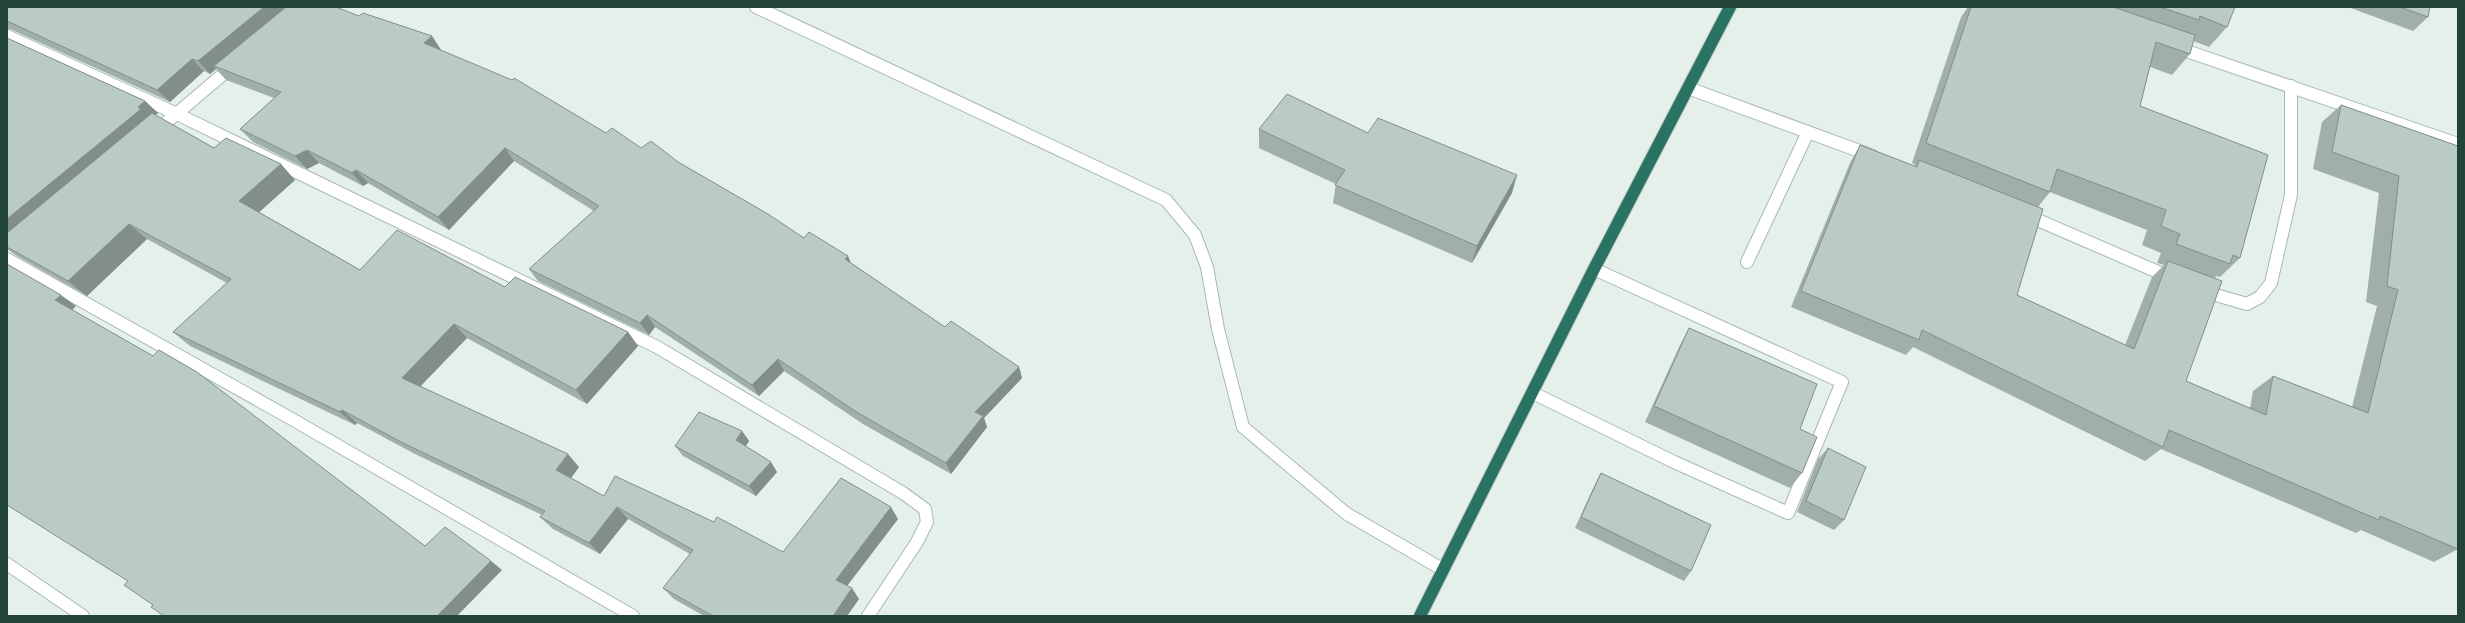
<svg xmlns="http://www.w3.org/2000/svg" width="2465" height="623" font-family="Roboto,sans-serif">
	<rect width="100%" height="100%" fill="#e5f0eb"/>
	<g fill="none" stroke-linecap="round" stroke-linejoin="round">
		<defs>
			<g id="minor">
				<path d="M756,7L1166,200L1195,235L1207,267L1218,329L1243,427L1347,514L1442,569"/>
				<path d="M7,36L177,114L657,347L903,493L925,509L927,522L917,542L868,616"/>
				<path d="M2175,47L2458,144"/>
				<path d="M1688,88L1873,156"/>
				<path d="M155,132L234,65"/>
				<path d="M2026,215L2172,278"/>
				<path d="M7,259L297,422L633,616"/>
				<path d="M1747,262L1808,132"/>
				<path d="M2202,291L2247,304L2260,297L2271,283L2291,195V86"/>
				<path d="M1533,393L1674,462L1788,513L1842,382L1594,269"/>
				<path d="M7,564L83,616"/>
			</g>
			<path id="highway" d="M1420,616L1594,269L1730,7"/>
		</defs>
		<use href="#minor" stroke="#a7b9b2" stroke-width="14"/>
		<use href="#highway" stroke="#c1cbc8" stroke-width="14"/>
		<use href="#minor" stroke="#fff" stroke-width="12"/>
		<use href="#highway" stroke="#2a7363" stroke-width="12"/>
	</g>
	<g fill="#a0afa9" fill-rule="evenodd">
		<path d="M7,7L359,16L432,36L441,50L606,133L641,148L678,162L804,238L848,256L851,263L945,327L1019,367L1022,378L984,418L987,427L951,474L863,424L784,371L759,396L655,327L649,335L538,281L529,269L594,211L514,161L449,230L368,183L363,186L319,163L307,169L253,142L240,129L274,98L226,80L216,69L210,74L204,71L170,102L10,29L7,30Z"/>
		<path d="M1968,7H2235L2227,27L2209,47L2193,41L2190,54L2172,75L2150,67L2140,106L2240,258L2220,277L2217,276L2214,278L2186,381L2250,408L2253,391L2273,376L2352,407L2377,306L2366,302L2379,193L2313,169L2322,122L2341,105L2458,146V549L2434,562L2361,530L2356,533L2161,449L2145,461L1913,347L1906,355L1791,307L1850,163L1860,145L1915,166L1916,165L1912,163L1961,17ZM2050,192L2147,230L2142,245L2161,253L2157,263L2164,265L2152,277L2125,345L2017,295L2038,207Z"/>
		<path d="M2348,7H2430L2428,17L2413,31Z"/>
		<path d="M7,38L145,101L158,113L155,115L214,148L295,180L259,212L360,270L505,287L628,332L638,346L587,404L467,338L420,386L579,467L571,478L604,496L714,522L783,552L898,519L847,586L859,599L847,616H704L674,599L663,588L690,554L628,519L600,554L553,529L540,517L542,515L415,454L357,423L355,425L190,346L173,332L227,283L147,239L87,296L17,256L7,249Z"/>
		<path d="M1259,129L1368,133L1512,193L1472,263L1333,203L1336,184L1259,148Z"/>
		<path d="M1689,328L1800,429L1802,473L1790,488L1645,422L1680,345Z"/>
		<path d="M742,431L749,441L746,446L777,472L756,496L683,456L675,446Z"/>
		<path d="M1828,448L1844,520L1834,530L1797,512L1818,459Z"/>
		<path d="M1601,473L1691,571L1684,581L1575,528L1595,484Z"/>
	</g>
	<g fill="#828e89">
		<path d="M264,7H291L214,66L216,69L210,74L198,61Z"/>
		<path d="M432,36L441,50L434,57L424,43Z"/>
		<path d="M192,59L204,71L170,102L157,90Z"/>
		<path d="M145,101L158,113L7,244V219Z"/>
		<path d="M505,148L514,161L449,230L438,217Z"/>
		<path d="M307,150L319,163L307,169L295,156Z"/>
		<path d="M281,164L295,180L255,216L239,201Z"/>
		<path d="M356,170L368,183L363,186L352,173Z"/>
		<path d="M1517,175L1512,193L1472,263L1477,246Z"/>
		<path d="M129,224L147,239L87,296L68,281Z"/>
		<path d="M848,256L853,269L845,259Z"/>
		<path d="M61,295L76,306L70,312L55,300Z"/>
		<path d="M647,315L655,327L649,335L640,323Z"/>
		<path d="M454,324L467,338L416,391L402,378Z"/>
		<path d="M628,332L638,346L587,404L576,390Z"/>
		<path d="M778,359L784,371L759,396L752,385Z"/>
		<path d="M1019,367L1022,378L984,418L987,427L951,474L946,463L975,412Z"/>
		<path d="M342,410L357,423L355,425L340,412Z"/>
		<path d="M742,431L749,441L743,450L736,440Z"/>
		<path d="M568,454L579,467L568,482L556,470Z"/>
		<path d="M771,462L777,472L756,496L749,486Z"/>
		<path d="M617,507L628,519L600,554L589,543Z"/>
		<path d="M891,507L898,519L843,591L836,580Z"/>
		<path d="M491,561L502,570L457,616H437Z"/>
		<path d="M852,588L859,599L847,616H833Z"/>
	</g>
	<g fill="#bacbc4" stroke="#828e89">
		<path d="M7,7H264L198,61L192,59L157,90L7,21Z"/>
		<path d="M286,7H336L359,16L363,13L432,36L424,43L512,80L514,78L606,133L612,128L641,148L651,141L678,162L768,214L804,238L809,232L848,256L845,259L945,327L951,321L1019,367L975,412L983,416L946,463L858,413L778,359L752,385L647,315L640,323L529,269L599,206L505,148L438,217L356,170L352,173L307,150L295,156L240,129L281,92L214,66Z"/>
		<path d="M1971,7H2113L2195,35L2190,54L2156,42L2140,106L2268,155L2240,258L2233,255L2230,264L2176,244L2180,234L2161,226L2166,210L2057,169L2050,192L1926,143Z"/>
		<path d="M2160,7H2235L2227,27L2200,16L2199,20Z"/>
		<path d="M2400,7H2430L2428,17Z"/>
		<path d="M7,38L145,101L138,107L141,109L7,219Z"/>
		<path d="M1287,94L1368,133L1378,118L1517,175L1477,246L1335,185L1345,170L1259,129Z"/>
		<path d="M2341,105L2458,146V549L2380,516L2379,520L2169,430L2163,447L1922,330L1919,340L1801,291L1860,145L1917,167L1919,160L2043,209L2017,295L2134,349L2168,261L2222,281L2186,381L2266,415L2273,376L2368,413L2398,290L2387,286L2399,176L2332,152Z"/>
		<path d="M152,113L214,148L226,138L281,164L239,201L360,270L397,230L505,287L515,277L628,332L576,390L454,324L402,378L568,454L556,470L604,496L615,476L714,522L717,517L783,552L841,478L891,507L836,580L852,588L833,616H713L663,588L693,550L617,507L589,543L540,517L545,511L401,442L342,410L340,412L173,332L231,279L129,224L68,281L7,247V233Z"/>
		<path d="M7,264L61,295L55,300L153,356L159,350L197,372L425,546L445,527L491,561L437,616H374L373,615L372,616H164L151,607L153,605L124,585L128,581L7,505Z"/>
		<path d="M1689,328L1817,384L1800,429L1817,437L1802,473L1654,406Z"/>
		<path d="M699,412L742,431L736,440L771,462L749,486L675,446Z"/>
		<path d="M1828,448L1866,467L1844,520L1806,501Z"/>
		<path d="M1601,473L1711,525L1691,571L1581,517Z"/>
	</g>
	<rect width="2465" height="623" fill="none" stroke="#22443a" stroke-width="16"/>
</svg>
